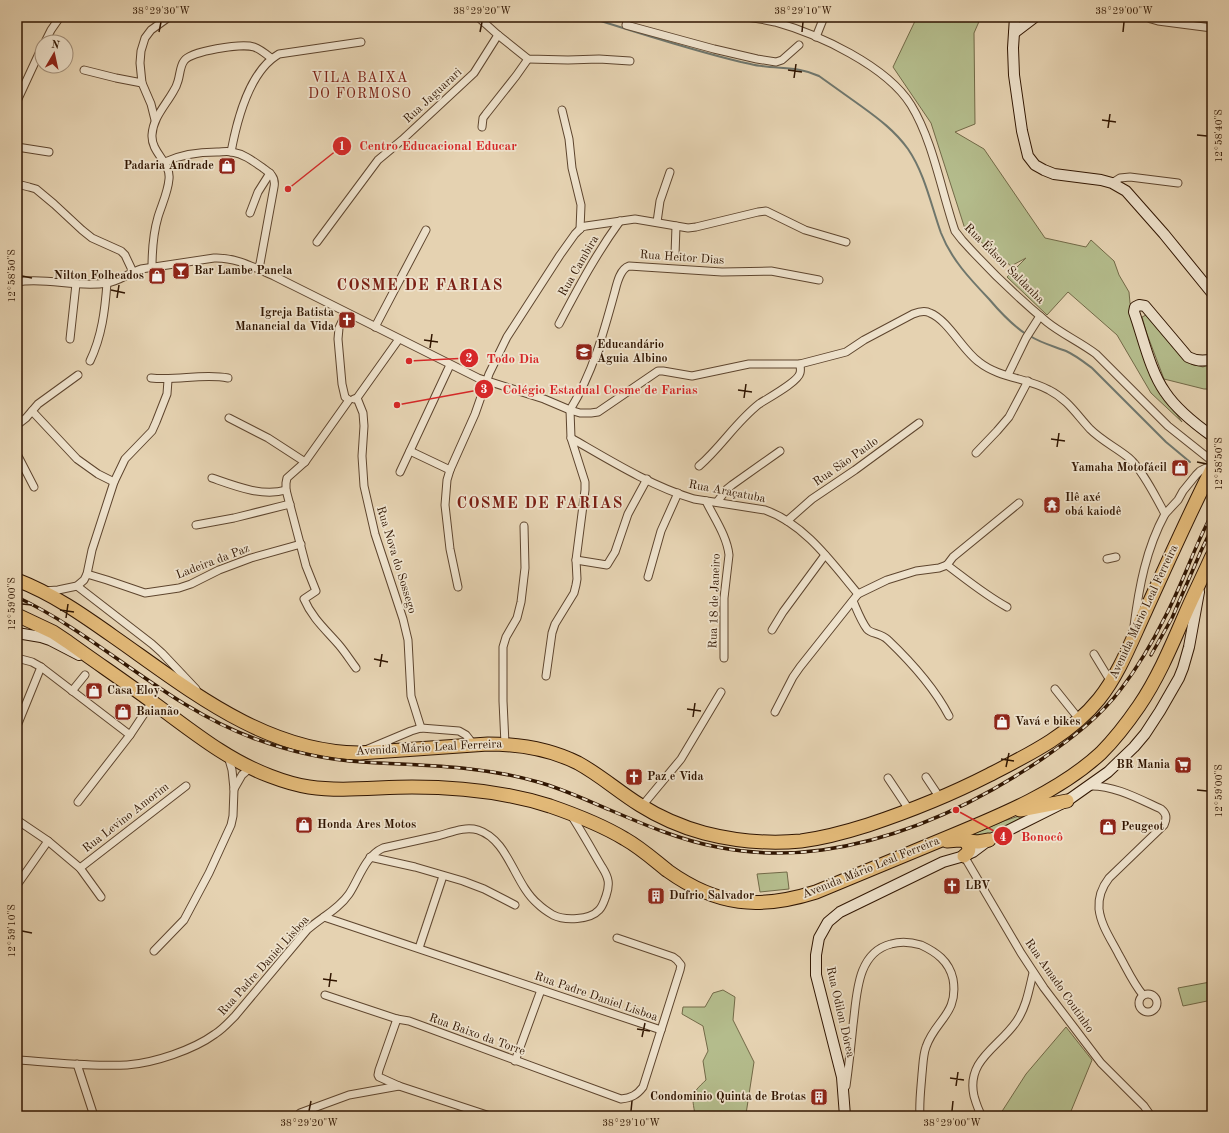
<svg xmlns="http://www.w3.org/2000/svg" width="1229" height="1133" font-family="'Old Standard TT',serif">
	<rect width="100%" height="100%" fill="#e5d2b1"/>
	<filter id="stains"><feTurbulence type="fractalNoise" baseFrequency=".005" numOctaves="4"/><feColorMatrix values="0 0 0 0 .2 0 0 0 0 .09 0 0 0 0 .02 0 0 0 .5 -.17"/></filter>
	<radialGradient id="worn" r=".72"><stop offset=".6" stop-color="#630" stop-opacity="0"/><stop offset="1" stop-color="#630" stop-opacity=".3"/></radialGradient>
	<g fill="#b4bc8c" stroke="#726947">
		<path d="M918,17H981L974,33L975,124L955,132L984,149L1045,238L1086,247L1091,240L1114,261L1119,275L1129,292L1130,303L1158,387L1182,422L1151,393L1117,335L1068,292L1047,315L1007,277L1026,258L1011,266L965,229L931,123L893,67L916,19Z"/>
		<path d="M1146,315L1191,364L1203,367L1212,363V389H1204L1164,379L1147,334L1142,317Z"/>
		<path d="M1040,809L982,839L966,837L1004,821Z"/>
		<path d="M787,872L789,889L760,892L757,874Z"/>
		<path d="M1210,982L1212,988V1000L1183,1006L1178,988Z"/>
		<path d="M723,990L735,997L733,1020L754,1062L746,1114L745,1116H694L695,1115C692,1095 690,1095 706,1080L703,1061L708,1051L703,1026L682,1014L683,1007H705L713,993Z"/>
		<path d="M1066,1027L1092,1060L1069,1116H999L1026,1074Z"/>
	</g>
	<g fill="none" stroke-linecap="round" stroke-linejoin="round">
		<g stroke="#6f766c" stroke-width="2">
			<path d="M588,17C639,33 690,50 741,62C748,63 755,66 762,66C782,69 801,67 819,76C833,86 847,96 861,106C879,119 895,131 908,149C925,174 931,205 941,233C951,259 970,279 989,299C1000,312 1012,325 1026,334"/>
			<path d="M1030,336C1041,343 1053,346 1066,351C1075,355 1084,362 1092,368L1166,442L1190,462"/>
		</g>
		<defs>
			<g id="street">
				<path d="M478,17L498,35L528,59L568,60L599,59L630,61"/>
				<path d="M628,17L626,25L714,49L757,59L776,62L782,60L799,45"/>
				<path d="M746,17C755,18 766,20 775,22C818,34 887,66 911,105C933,141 941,190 955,231L962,240C988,269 1017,297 1047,322C1062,334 1080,342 1096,354L1168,426L1212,461"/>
				<path d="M1147,17L1151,19L1158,21L1212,28"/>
				<path d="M816,37L824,17"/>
				<path d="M45,42L51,30L60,17"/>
				<path d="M84,70L116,78L142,83"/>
				<path d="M17,101L42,47"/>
				<path d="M562,110L569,139L572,168L581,205L580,229"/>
				<path d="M155,120L151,104L142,83L140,63L141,51L145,38L151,30L169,17"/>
				<path d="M482,127L483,118L486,114L516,76L528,59"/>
				<path d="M17,147L49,152"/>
				<path d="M231,152C237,120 249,71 279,54L361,42"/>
				<path d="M165,162C182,154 198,152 217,152C222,152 227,151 232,152C244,154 253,161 263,168C270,173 276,177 274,187L259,269"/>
				<path d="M1112,183L1120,178L1130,177L1178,183"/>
				<path d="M17,184L29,187L36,189L54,204L82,230L92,238L121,251L125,255L133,272"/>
				<path d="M250,213L258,192L270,173"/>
				<path d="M657,222L660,201L670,172"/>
				<path d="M317,242L378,160L402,140L474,73L498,35"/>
				<path d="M675,255L676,226"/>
				<path d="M152,268C152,251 153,234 158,217C162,204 168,192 169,179C171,162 151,153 152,135C153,118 165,106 173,92C175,89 177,85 178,81C180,75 180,66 184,61C190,51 242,43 254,47C260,49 266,54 271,58"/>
				<path d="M17,282C47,277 77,288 107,283C119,281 129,273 141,269L214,258C236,257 255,268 274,276L478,378L544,399L570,410L580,413H591L598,412L658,371H663L692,376L749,364H800L846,352L864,340L913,314C918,312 925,310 930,313C948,320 963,351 979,362C999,378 1027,378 1049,390C1067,399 1077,415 1090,429C1102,441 1117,448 1129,458C1142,469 1157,499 1165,514C1146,549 1139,587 1134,626"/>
				<path d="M346,313L339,328L338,339L342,384L345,397L349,400L305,462L287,478L286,483V490L306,566L316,591L304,599C312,618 326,630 339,645C345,652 350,660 356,668"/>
				<path d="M559,324C578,288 596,254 620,221"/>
				<path d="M375,327L426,230"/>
				<path d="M70,339L76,284"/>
				<path d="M90,361C102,336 105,310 107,283"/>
				<path d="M1008,375L1026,338L1040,316"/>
				<path d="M151,378C177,381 203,373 228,378"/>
				<path d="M357,398L363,413L364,426L362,456L364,486L375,534L403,619L408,640L411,696L421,728"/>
				<path d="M354,399L357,398L399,339"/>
				<path d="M570,410C593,372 603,335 615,291C617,283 620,269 629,266L722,272L771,271L819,280"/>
				<path d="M32,411L77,459L98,474L114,482"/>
				<path d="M229,418L268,438L305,462"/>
				<path d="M17,425L26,418L38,404L78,375"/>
				<path d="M571,438C611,461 651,486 694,499L765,510C805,524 832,563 858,594"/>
				<path d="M410,451L450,470"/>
				<path d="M976,453L997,431L1009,417L1028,381"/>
				<path d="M17,454L34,487"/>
				<path d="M699,466C721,447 736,422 759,404C768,398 798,382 800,373C801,370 800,367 800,364"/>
				<path d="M400,472L450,365"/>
				<path d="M212,478C235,486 262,497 286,490"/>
				<path d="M706,501C714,518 727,536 729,555L724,598V658"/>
				<path d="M717,502L727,489L732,485L780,451"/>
				<path d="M1165,514L1178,500L1183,491L1196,475L1200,471L1212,465"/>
				<path d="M787,521L812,499L855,470L919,423"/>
				<path d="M196,525L234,518L290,504"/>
				<path d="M1107,559L1116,557"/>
				<path d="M576,560L607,565L615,552L628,514L647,479"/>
				<path d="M947,565L953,557L1019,503"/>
				<path d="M947,565C967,580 985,595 1007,607"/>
				<path d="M87,574L107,580L145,593L179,588L191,584L219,570L251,558L301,544"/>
				<path d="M648,577L661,531L678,493"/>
				<path d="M77,586L152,644L162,653L196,689"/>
				<path d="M458,587L450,549L445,505L447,480L450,470L475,414L489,374L507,337L560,255L575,234L582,227L586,226L635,219L688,228L696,227L758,212L766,211L805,230L846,242"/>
				<path d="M44,591L58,590L77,586L84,580L87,574L92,550L114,482L125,459L152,431L156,422L167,394L168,380"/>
				<path d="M853,601C857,610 861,621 867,629C871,634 881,633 888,640C910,661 935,689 949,716"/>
				<path d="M772,630L783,612L825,555"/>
				<path d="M1094,654L1111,682"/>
				<path d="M17,658L32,662L41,667L130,735"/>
				<path d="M546,676L552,633L555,624L574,593L576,585L577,579L576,560L585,490V482L571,438L570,410"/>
				<path d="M1055,689L1079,719"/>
				<path d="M72,691L85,675"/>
				<path d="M775,712L793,677L800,667L858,594L887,580L916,571L939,568L947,565"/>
				<path d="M17,726L41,667"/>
				<path d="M505,744L503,701V647L506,637L517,618L521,602L525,568L524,526"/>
				<path d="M368,749L411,731L421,728L459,731L466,735L473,744"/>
				<path d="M926,777L940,798"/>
				<path d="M888,778L910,811"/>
				<path d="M1089,786C1114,785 1139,799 1161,809C1167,814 1167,818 1164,825L1109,878C1102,887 1098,897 1099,909C1101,926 1112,941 1119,955C1127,969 1133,983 1143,995"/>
				<path d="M234,789L242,775L250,768"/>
				<path d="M78,802L130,735L152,702"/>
				<path d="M642,806L681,759L721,692"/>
				<path d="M17,820L48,841L80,868L101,897"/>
				<path d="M964,856L1021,953L1044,988L1101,1063L1144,1106L1151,1116"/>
				<path d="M370,857L415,867L463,881L484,889L515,905"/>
				<path d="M80,868L186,786"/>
				<path d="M17,885L48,841"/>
				<path d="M324,917L661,1030"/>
				<path d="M419,948L443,876"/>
				<path d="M154,951L184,920L209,873L231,825L233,816L234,789L232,770L228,756"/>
				<circle cx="1148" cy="1003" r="9"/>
				<path d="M325,995L397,1019L409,1021L621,1099C631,1098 637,1095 643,1087L680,970L681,965L677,960L673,957L617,938"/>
				<path d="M397,1019L379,1070L378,1075L379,1077L399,1086L490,1116"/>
				<path d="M17,1060C52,1062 92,1067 127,1065C154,1063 193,1050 215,1034C223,1029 229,1022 235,1016L307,930C320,918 338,910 349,894C359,879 365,856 383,848C401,844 419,840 437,836C450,833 464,826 478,830C509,840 514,884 538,904C542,908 548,912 553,915C565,921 590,920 599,910C603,906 604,901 606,896C610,884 609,878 602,867C592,850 582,832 571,815"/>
				<path d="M515,1061L541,990"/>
				<path d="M77,1064L94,1116"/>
				<path d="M846,1086C849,1065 851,1045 853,1025C857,996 856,953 891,944C901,941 911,942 921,945C936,952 949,961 953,979C959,1014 935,1020 926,1047C923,1055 923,1065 922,1074C921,1088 919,1102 920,1116"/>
				<path d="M300,1113L349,1095L399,1086"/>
				<path d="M982,1116C978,1110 976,1103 974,1096C966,1060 999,1047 1016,1022C1026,1008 1029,990 1033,973"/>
			</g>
			<g id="secondary">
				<path d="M1015,17L1013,48L1014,75L1022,131L1028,156L1035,165L1044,170L1054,174L1101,180L1112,183L1126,191L1164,234L1212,293"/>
				<path d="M1014,33L1035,17"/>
				<path d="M1212,359C1203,362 1196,361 1188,357L1145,306L1139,305L1135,307L1134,312C1143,337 1150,371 1165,392C1177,410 1195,424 1212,436"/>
				<path d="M17,633L41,637L50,640L79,655"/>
				<path d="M845,1116L842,1077L816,975V955L819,938L828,922L840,912L943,862L964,856L973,852L989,840L1067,801L1108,772L1134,747L1145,734L1160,711L1179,678L1183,668L1189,647L1199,592"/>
			</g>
			<g id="highway">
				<path d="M17,580C53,594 83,615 114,637C187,688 264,752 359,753L488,744C519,744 550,749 578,763C600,775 619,792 640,805C659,817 682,827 704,833C735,841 768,844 801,841C824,838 846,832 868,825C910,811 950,795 989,775C1028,755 1071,734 1099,699C1119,674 1131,642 1145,612C1167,564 1188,516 1212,469"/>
				<path d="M17,615L53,632L68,642C97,663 127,683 155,704C192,731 227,760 270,776C283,781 296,785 309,787C342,792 379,787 412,787C458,787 506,792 550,806C576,815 602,825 625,839C641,848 654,860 668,871C717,906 759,910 816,892C861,873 906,855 951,836C1002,815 1060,791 1101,753C1115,739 1128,722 1139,706C1158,678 1171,647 1184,617C1193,596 1203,576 1212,556"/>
				<path d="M1020,810L1067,801"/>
				<path d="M964,840C970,846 971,851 964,856"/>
				<path d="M947,841L959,840L978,842L989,840"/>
			</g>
		</defs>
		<use href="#street" stroke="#5e452e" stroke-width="9"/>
		<use href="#secondary" stroke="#311602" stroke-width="12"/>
		<use href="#highway" stroke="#311602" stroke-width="15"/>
		<use href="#street" stroke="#eee2cc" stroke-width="7"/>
		<use href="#secondary" stroke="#eee2cc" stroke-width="10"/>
		<use href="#highway" stroke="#e2b978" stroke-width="13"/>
		<defs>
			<g id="rail">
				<path d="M17,597C100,636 166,706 253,738C288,751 326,760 363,762C422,766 480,765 538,782C563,789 586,800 610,810C645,825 680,840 717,847C752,854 786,855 822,850C901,839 977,803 1042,759C1071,739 1100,717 1121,689C1138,667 1153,641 1165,617C1183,583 1194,547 1212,514"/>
				<path d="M1151,655L1172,618L1201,551L1212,528"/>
			</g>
		</defs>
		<use href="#rail" stroke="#311602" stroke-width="3.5"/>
		<use href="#rail" stroke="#eee2cc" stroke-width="2" stroke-dasharray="6" stroke-linecap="butt"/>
	</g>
	<path fill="none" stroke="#311602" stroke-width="1.5" d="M159,32L161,22M480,32L482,22M802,32L803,22M1123,32L1124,22M788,70L802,72M794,78L796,64M1102,120L1116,122M1108,128L1110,114M1197,135L1207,136M22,276L32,278M111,290L125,293M117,298L119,285M424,340L438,342M430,348L432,334M738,390L752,392M744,398L746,384M1051,439L1065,441M1057,447L1059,433M1197,462L1207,464M22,604L32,605M60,610L74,612M66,618L68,604M374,659L388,662M380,667L382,654M687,709L701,711M693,717L695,703M1001,759L1014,761M1006,767L1009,753M1197,790L1207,791M22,931L32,933M323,979L337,981M329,987L331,973M637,1029L650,1031M642,1037L645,1023M950,1078L964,1080M956,1086L958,1072M309,1111L311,1101M631,1111L632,1101M952,1111L953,1101"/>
	<defs>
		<symbol id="shop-square" viewBox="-11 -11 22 22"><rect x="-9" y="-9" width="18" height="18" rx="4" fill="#8f2418" stroke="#eee2cc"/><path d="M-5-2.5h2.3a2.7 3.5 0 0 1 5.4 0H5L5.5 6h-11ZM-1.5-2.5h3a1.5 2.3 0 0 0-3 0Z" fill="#fff"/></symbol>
		<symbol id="bar-square" viewBox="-11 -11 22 22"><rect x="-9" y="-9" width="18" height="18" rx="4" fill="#8f2418" stroke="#eee2cc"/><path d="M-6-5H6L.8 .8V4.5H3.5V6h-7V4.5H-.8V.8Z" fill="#fff"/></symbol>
		<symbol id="church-square" viewBox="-11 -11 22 22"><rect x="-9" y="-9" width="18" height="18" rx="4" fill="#8f2418" stroke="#eee2cc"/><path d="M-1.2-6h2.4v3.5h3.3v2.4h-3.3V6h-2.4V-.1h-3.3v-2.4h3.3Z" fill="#fff"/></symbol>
		<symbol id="school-square" viewBox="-11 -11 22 22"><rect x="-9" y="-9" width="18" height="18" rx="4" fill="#8f2418" stroke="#eee2cc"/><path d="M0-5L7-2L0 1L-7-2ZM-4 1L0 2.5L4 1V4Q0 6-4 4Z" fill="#fff"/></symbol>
		<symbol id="temple-square" viewBox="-11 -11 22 22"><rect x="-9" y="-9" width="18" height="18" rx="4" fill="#8f2418" stroke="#eee2cc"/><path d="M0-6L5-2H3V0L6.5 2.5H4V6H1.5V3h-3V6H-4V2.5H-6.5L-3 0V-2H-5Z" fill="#fff"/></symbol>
		<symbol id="supermarket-square" viewBox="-11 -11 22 22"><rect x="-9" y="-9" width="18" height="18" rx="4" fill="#8f2418" stroke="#eee2cc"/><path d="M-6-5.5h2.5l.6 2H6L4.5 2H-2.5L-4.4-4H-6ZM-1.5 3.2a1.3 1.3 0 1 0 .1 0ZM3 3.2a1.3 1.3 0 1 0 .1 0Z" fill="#fff"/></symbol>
		<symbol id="building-square" viewBox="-11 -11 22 22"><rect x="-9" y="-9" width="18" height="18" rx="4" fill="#8f2418" stroke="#eee2cc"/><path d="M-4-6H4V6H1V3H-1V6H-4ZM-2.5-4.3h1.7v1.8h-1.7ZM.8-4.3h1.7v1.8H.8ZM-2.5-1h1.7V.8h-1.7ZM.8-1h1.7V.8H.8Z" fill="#fff"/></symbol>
	</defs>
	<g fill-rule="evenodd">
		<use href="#shop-square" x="217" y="156" width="20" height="20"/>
		<use href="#bar-square" x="171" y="261" width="20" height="20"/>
		<use href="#shop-square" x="147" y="266" width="20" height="20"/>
		<use href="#church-square" x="337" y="310" width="20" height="20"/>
		<use href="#school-square" x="574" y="342" width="20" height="20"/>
		<use href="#shop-square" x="1170" y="458" width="20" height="20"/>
		<use href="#temple-square" x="1042" y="495" width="20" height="20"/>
		<use href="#shop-square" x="84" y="681" width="20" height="20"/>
		<use href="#shop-square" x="113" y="702" width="20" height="20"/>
		<use href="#shop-square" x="992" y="712" width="20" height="20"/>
		<use href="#supermarket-square" x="1173" y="755" width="20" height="20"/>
		<use href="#church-square" x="624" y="767" width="20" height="20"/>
		<use href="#shop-square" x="294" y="815" width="20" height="20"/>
		<use href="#shop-square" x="1098" y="817" width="20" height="20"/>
		<use href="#church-square" x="942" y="876" width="20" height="20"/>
		<use href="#building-square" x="646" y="886" width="20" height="20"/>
		<use href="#building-square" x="809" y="1087" width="20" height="20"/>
	</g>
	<g text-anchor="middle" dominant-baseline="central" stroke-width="3.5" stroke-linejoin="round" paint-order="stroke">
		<g font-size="12" fill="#311602" stroke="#eee2cc">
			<text transform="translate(433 96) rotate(-43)">Rua Jaguarari</text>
			<text transform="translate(682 258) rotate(4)">Rua Heitor Dias</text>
			<text transform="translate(1004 264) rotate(45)">Rua Édson Saldanha</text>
			<text transform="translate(579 266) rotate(-60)">Rua Cambira</text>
			<text transform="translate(846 462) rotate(-35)">Rua São Paulo</text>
			<text transform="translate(727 492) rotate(11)">Rua Araçatuba</text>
			<text transform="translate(396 560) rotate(73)">Rua Nova do Sossego</text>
			<text transform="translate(213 562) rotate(-21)">Ladeira da Paz</text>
			<text transform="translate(715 601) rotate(-88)">Rua 18 de Janeiro</text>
			<text transform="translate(1144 612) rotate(-65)">Avenida Mário Leal Ferreira</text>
			<text transform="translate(429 748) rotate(-3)">Avenida Mário Leal Ferreira</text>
			<text transform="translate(126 818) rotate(-38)">Rua Levino Amorim</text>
			<text transform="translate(871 868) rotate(-22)">Avenida Mário Leal Ferreira</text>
			<text transform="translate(264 966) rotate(-48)">Rua Padre Daniel Lisboa</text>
			<text transform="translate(1059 986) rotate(55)">Rua Amado Coutinho</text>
			<text transform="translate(596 997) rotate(19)">Rua Padre Daniel Lisboa</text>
			<text transform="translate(840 1012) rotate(77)">Rua Odilon Dórea</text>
			<text transform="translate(477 1035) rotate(20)">Rua Baixo da Torre</text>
		</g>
		<g font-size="12" font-weight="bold" fill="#311602" stroke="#eee2cc" text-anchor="start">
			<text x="214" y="166" text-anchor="end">Padaria Andrade</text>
			<text x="194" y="271">Bar Lambe Panela</text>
			<text x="144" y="276" text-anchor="end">Nilton Folheados</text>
			<text x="334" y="313" text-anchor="end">Igreja Batista<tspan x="334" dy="14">Manancial da Vida</tspan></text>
			<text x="597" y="345">Educandário<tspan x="597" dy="14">Águia Albino</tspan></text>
			<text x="1167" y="468" text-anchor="end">Yamaha Motofácil</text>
			<text x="1065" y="498">Ilê axé<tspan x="1065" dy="14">obá kaiodê</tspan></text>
			<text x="107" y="691">Casa Eloy</text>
			<text x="136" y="712">Baianão</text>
			<text x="1015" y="722">Vavá e bikes</text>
			<text x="1170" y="765" text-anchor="end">BR Mania</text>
			<text x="647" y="777">Paz e Vida</text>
			<text x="317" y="825">Honda Ares Motos</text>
			<text x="1121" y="827">Peugeot</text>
			<text x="965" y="886">LBV</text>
			<text x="669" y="896">Dufrio Salvador</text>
			<text x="806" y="1097" text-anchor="end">Condominio Quinta de Brotas</text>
		</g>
		<g font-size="14" letter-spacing="1" fill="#7a1f14" stroke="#eee2cc">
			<text x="360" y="78">VILA BAIXA<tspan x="360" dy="16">DO FORMOSO</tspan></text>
		</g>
		<g font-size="16" font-weight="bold" letter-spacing="1" fill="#7a1f14" stroke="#eee2cc">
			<text x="420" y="286">COSME DE FARIAS</text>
			<text x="540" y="504">COSME DE FARIAS</text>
		</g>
	</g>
	<path fill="none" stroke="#d62828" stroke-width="1.5" d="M288 189L342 146M409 361L469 358M397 405L484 389M956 810L1003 836"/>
	<g fill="#d62828" stroke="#eee2cc" stroke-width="1.5">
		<circle cx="288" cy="189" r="4"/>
		<circle cx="409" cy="361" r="4"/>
		<circle cx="397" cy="405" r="4"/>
		<circle cx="956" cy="810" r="4"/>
		<circle cx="342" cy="146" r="10"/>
		<circle cx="469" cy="358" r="10"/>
		<circle cx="484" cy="389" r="10"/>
		<circle cx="1003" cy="836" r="10"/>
	</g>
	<g font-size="12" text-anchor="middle" font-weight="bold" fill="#fff">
		<text x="342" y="150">1</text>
		<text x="469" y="362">2</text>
		<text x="484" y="393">3</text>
		<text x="1003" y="841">4</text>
	</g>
	<g font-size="13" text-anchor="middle" font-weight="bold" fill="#d62828" stroke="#eee2cc" stroke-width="3.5" stroke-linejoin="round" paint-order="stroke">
		<text x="438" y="150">Centro Educacional Educar</text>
		<text x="513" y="363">Todo Dia</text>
		<text x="600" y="394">Colégio Estadual Cosme de Farias</text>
		<text x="1042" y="841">Bonocô</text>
	</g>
	<rect width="1229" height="1133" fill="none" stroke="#e5d2b1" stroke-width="44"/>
	<g transform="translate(54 54) rotate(9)"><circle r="19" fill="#eee2cc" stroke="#a2907b"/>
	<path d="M0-3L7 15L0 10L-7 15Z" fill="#8f2418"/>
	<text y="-6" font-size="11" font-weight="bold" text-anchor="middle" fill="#311602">N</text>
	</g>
	<rect x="22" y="22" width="1185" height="1089" fill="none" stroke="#311602" stroke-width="1.5"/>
	<g font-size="10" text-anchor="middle" fill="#311602">
		<text x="161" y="14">38°29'30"W</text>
		<text x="482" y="14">38°29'20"W</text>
		<text x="803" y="14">38°29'10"W</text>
		<text x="1124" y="14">38°29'00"W</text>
		<text transform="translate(1218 136) rotate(-90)" y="4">12°58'40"S</text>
		<text transform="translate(11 276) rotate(-90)" y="4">12°58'50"S</text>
		<text transform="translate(1218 464) rotate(-90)" y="4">12°58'50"S</text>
		<text transform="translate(11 604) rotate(-90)" y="4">12°59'00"S</text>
		<text transform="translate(1218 791) rotate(-90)" y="4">12°59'00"S</text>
		<text transform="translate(11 931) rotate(-90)" y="4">12°59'10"S</text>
		<text x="309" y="1126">38°29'20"W</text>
		<text x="631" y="1126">38°29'10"W</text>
		<text x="952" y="1126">38°29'00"W</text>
	</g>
	<rect width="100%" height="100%" filter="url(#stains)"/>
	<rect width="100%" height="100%" fill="url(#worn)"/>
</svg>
